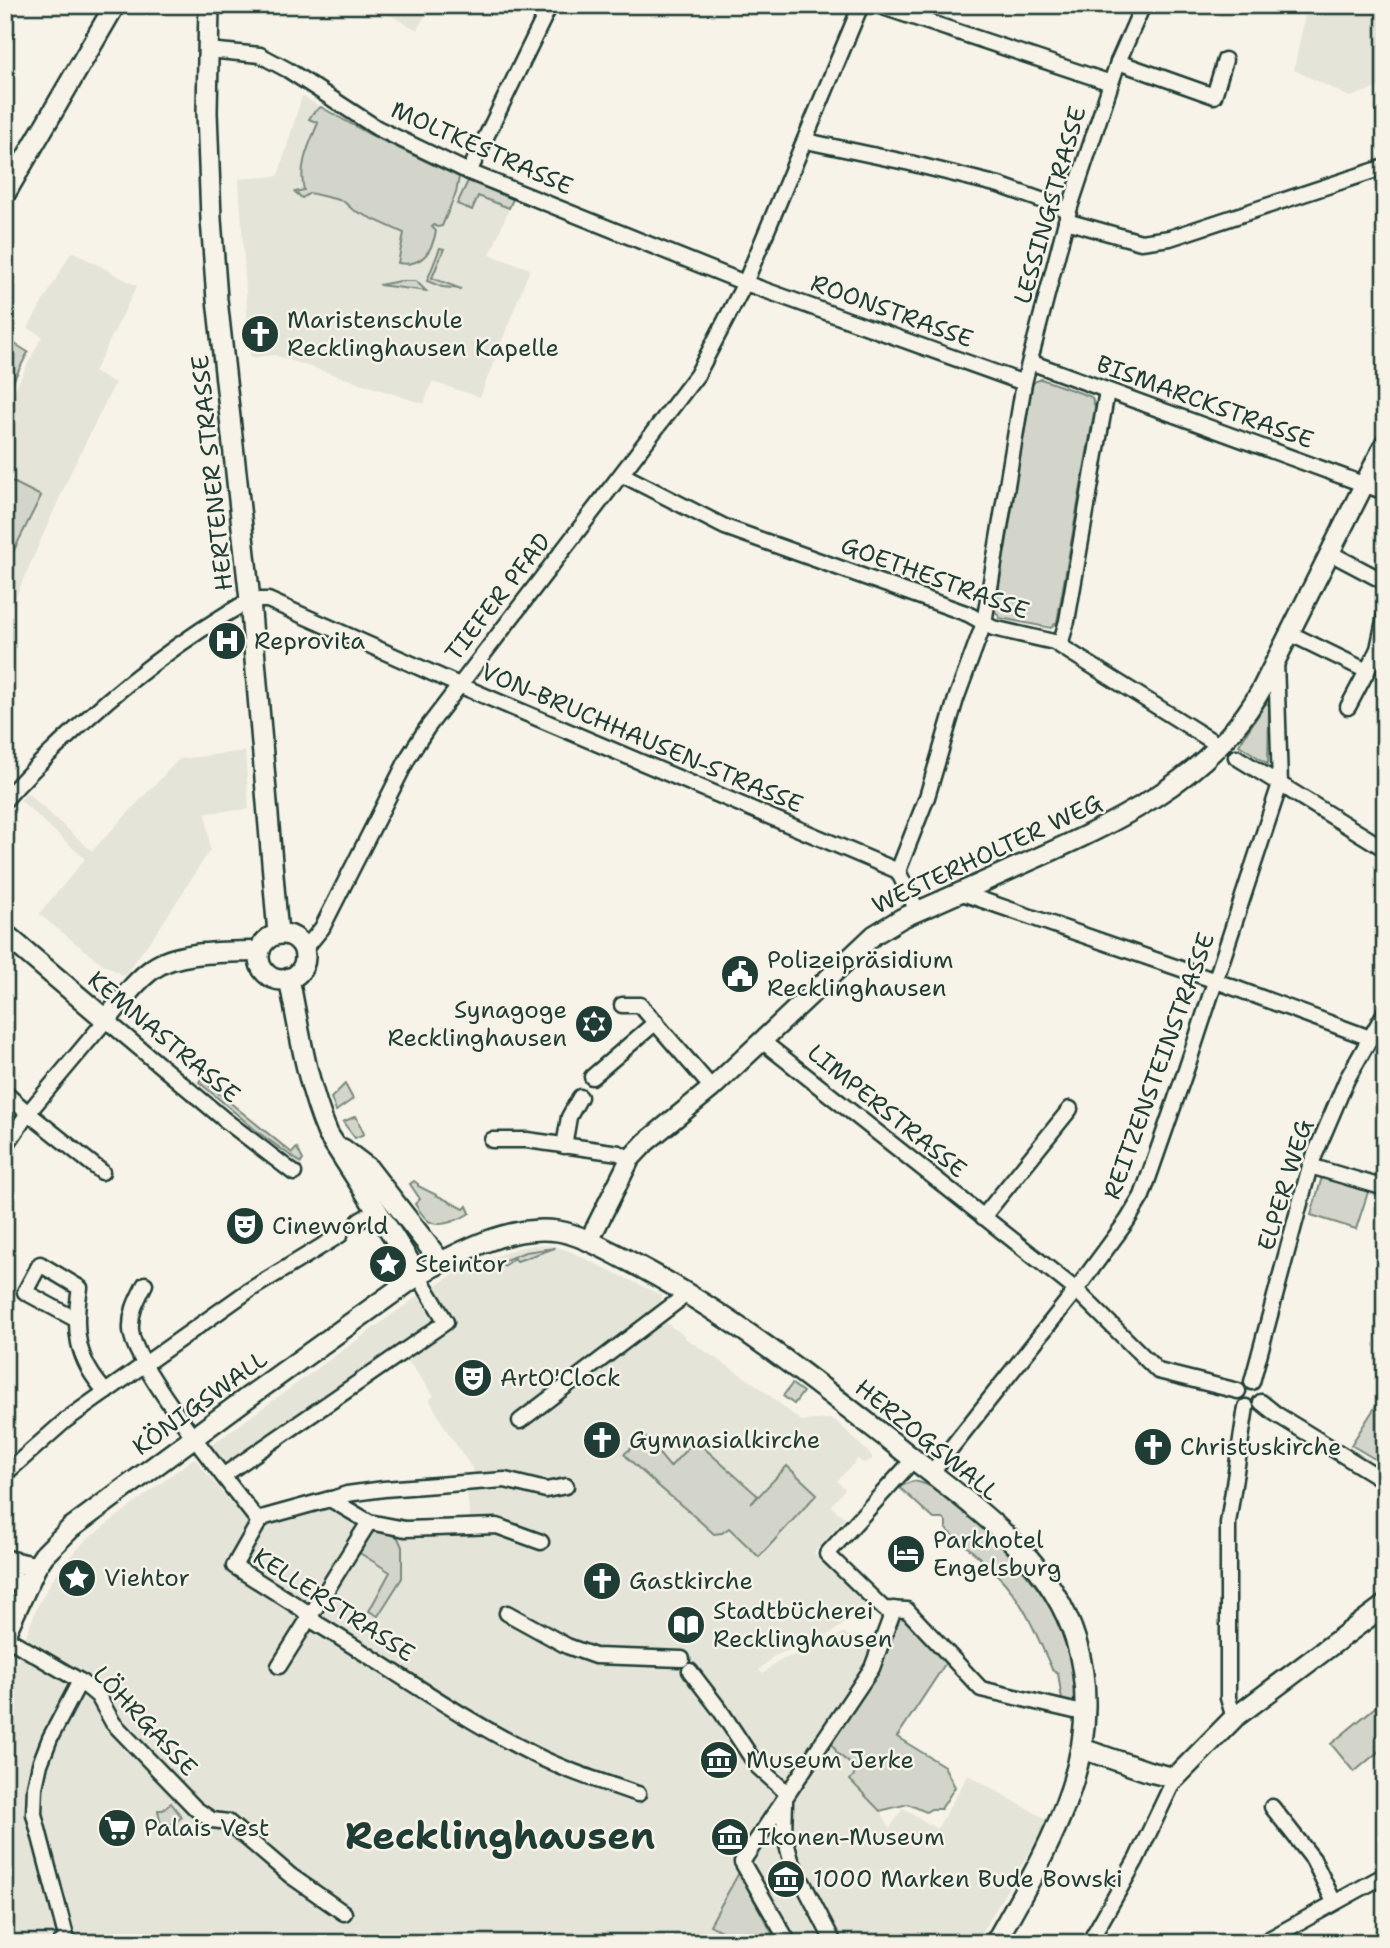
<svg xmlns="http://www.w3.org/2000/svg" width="1390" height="1948" font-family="'Shantell Sans',sans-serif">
	<rect width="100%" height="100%" fill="#f7f3e8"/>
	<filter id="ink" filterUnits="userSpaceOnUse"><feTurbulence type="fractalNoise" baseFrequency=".0143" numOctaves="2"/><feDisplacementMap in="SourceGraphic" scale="14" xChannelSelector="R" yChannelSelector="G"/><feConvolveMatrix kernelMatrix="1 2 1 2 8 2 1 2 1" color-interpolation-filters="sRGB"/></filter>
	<g filter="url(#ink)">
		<g fill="#e5e4d9">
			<path d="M372,5H431L417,30Z"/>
			<path d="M1307,5H1385V85L1350,97L1294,70Z"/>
			<path d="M302,96L369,134L459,177L513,199L490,255L530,269L480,397L432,382L424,404L274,355L250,358L239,179L278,176Z"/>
			<path d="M72,251L137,286L94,372L115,383L71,472L5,621V409L42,336L28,328Z"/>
			<path d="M245,751L249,809L206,813L210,850L159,929L124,976L97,960L39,914L85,859L20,800L27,793L92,851L179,759Z"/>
			<path d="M535,1245L554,1246L569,1251L661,1295L665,1322L685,1336V1338L758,1386L801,1421L829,1419L836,1421L872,1456V1460L862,1463L858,1459L837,1481L845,1489L831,1506L845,1518L814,1553L867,1603L860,1612L830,1634L774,1656L759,1670L763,1674L776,1662L831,1641L843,1632L873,1650L820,1734L827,1738L838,1755L858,1769L890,1828L903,1808L937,1829L968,1775L1048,1820L976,1943H5V1707L21,1649L37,1607L52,1580L65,1562L85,1541L194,1458L250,1526L292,1519V1514L327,1508L355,1520L396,1529L470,1520L466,1485L482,1483L447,1431L429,1399L434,1396L399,1349L228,1468L210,1446L418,1296L458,1272L517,1248Z"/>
		</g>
		<g fill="#d3d5ca" stroke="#79897f" stroke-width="2">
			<path d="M321,107L369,134L459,177L456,193L442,226L437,227L434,225L432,227L436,231C432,252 421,267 398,263L404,233L353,210L343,201L310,193L302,198L295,192L304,190C298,166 309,145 318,123L309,119L313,113Z"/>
			<path d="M468,181L513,199L509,208L478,196L472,210L457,204Z"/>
			<path d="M440,248L444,249L432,278L461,289L442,287L427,281Z"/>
			<path d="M400,281H416L426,291L379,285Z"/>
			<path d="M5,338L28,352L5,397Z"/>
			<path d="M1041,379L1089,396L1092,398L1095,407L1057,622L1051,628L1000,618L995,611L1032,387L1034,382Z"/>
			<path d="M5,478L41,496L8,562L5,561Z"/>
			<path d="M1266,703L1269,705L1268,764L1239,745Z"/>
			<path d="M201,1079L292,1153L297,1148L303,1160L301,1163L259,1133L199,1082Z"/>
			<path d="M345,1084L353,1099L336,1111L331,1098Z"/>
			<path d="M356,1116L364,1134L355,1138L343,1122Z"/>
			<path d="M1326,1176L1369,1189L1356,1229L1311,1215L1322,1177Z"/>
			<path d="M414,1181L418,1184V1186L464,1209L467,1206L470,1213C461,1219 441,1228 430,1222C424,1219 419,1210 415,1204L420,1199L410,1184Z"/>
			<path d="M555,1248L517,1261L514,1258L504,1266L500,1262L525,1252Z"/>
			<path d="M792,1384L803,1392L794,1404L783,1396Z"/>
			<path d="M1377,1404L1385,1409V1465L1351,1445Z"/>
			<path d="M645,1437L670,1467L695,1440L758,1496L751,1504L787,1466L817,1494L759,1557L729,1528L722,1533L714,1534C684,1506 651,1482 624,1454Z"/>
			<path d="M913,1481C933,1483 953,1502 967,1515C1017,1558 1065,1608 1074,1677C1075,1686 1077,1695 1073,1703L1062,1700L1058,1673L1052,1669C1043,1650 1035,1629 1024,1610C1006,1577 974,1553 946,1529V1522L944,1519H934L899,1487Z"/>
			<path d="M375,1531L393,1534L398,1538L402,1547V1578L378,1616L369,1611L390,1572L358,1552L370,1534Z"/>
			<path d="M897,1618H907L947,1661L897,1737L944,1766L955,1787L941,1809H931L926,1812L908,1804L880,1811L850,1780L858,1770L837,1753L830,1739Z"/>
			<path d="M1385,1699V1746L1354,1772L1331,1744Z"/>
			<path d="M171,1803L182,1817L173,1824L161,1826L158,1810H163Z"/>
			<path d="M741,1869L748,1878L743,1880L772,1933L779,1935L784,1943C757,1943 734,1939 710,1925Z"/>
		</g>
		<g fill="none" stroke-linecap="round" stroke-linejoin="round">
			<defs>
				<g id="minor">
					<path d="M877,5L1111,83"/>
					<path d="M208,50L260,55L288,70L377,128L469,172L745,283L1024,383"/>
					<path d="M1118,62L1214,96L1225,60"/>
					<path d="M806,141L910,163L999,185L1069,210"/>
					<path d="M469,172L550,5"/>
					<path d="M1066,221L1141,242L1170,238L1385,167"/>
					<path d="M1030,362L1385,492"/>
					<path d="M623,475L725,527L968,614L993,628L1054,642L1220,746"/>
					<path d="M1330,553L1385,582"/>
					<path d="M1289,633L1367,671L1348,707"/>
					<path d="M1060,645L1067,621L1107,391"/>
					<path d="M1367,671L1378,649L1385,616"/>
					<path d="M1236,757L1385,849"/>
					<path d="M5,800C22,779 42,761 62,742C118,688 181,639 250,600H268L459,685L898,871L917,911"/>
					<path d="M898,871L927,797L956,699L984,623L1024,383L1069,210L1118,62L1143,5"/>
					<path d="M959,892L1216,981L1370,1038"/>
					<path d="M304,950L322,928L409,756L427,728L697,375L745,283L861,5"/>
					<path d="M622,1005H640L712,1088"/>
					<path d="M762,1041L1076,1290L1158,1371L1238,1391"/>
					<path d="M592,1077L656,1022"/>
					<path d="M5,1093L28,1113L5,1147"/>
					<path d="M492,1140H527L619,1153L630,1159"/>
					<path d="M564,1146L569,1117L580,1097"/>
					<path d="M1310,1166L1385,1188"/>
					<path d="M102,1172L28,1113L106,1020L225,1120L294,1173"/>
					<path d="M983,1217L1070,1109"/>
					<path d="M359,1221L377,1210"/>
					<path d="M145,1284C137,1300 130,1312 131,1330C132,1365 233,1488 259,1522"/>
					<path d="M75,1319L25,1292L40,1264L80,1288C73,1329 76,1360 106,1392"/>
					<path d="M1252,1382L1310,1166L1347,1079L1385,1012"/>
					<path d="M1261,1402L1276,1414L1385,1481"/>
					<path d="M520,1421L687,1294"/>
					<path d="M914,1459L827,1554L884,1609L907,1610L981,1689L1087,1714"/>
					<path d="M932,1472L1076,1290L1127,1221L1142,1196L1187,1067L1280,784L1276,660"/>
					<path d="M5,1474L66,1420L248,1291L340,1235"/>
					<path d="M224,1475L446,1322L418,1275"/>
					<path d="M332,1499L347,1494L384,1489L476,1482L505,1480L546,1490L566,1486"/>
					<path d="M541,1542L497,1526L405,1529L369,1522L330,1499L265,1517L259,1522L234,1566L302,1609L316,1623C389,1667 457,1716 533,1754C566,1771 602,1782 638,1794"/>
					<path d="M507,1613L567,1646L595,1656L682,1659"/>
					<path d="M5,1637L80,1681L98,1696L113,1723L196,1809L212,1820L228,1822L291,1876L344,1913"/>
					<path d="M279,1666L369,1522"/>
					<path d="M690,1671L720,1710L757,1766L787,1793"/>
					<path d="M1234,1718L1228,1698V1523L1246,1407"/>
					<path d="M785,1802L784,1834L791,1860L834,1943"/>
					<path d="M1272,1807L1313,1859L1334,1902"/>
					<path d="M60,1943L67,1940L34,1814L35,1787L40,1764L50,1738L80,1681"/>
					<path d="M789,1943L742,1862L872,1668L894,1609"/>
					<path d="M1089,1943L1136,1860L1175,1778"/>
					<path d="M1262,1943L1385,1875"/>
				</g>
				<path id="tertiary" d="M589,1241L630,1159L646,1142L712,1088L874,935L902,918C939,902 977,885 1014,868C1107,827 1210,782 1261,690L1385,443"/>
				<g id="secondary">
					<path d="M209,5L207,112L211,219L217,299L250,600L278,934"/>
					<path d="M5,194L115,5"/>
					<path d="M5,934L106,1020C121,1002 135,981 154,968C179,950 229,953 260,951"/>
					<circle cx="282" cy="957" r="23"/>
					<path d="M289,978C299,1030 307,1085 328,1134L418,1275"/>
					<path d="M343,1149L368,1168L441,1262"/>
					<path d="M5,1560L36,1567"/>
					<path d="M5,1578L26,1585"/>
					<path d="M5,1634L36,1567L44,1555L71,1528L247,1398L418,1275C459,1252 510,1224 558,1231C582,1235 605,1249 627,1260C723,1309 808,1376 892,1442C935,1477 981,1509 1020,1549C1045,1574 1066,1608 1076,1641C1109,1752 1047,1850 995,1943"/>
					<path d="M1083,1749L1150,1772L1175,1778L1234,1718L1385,1605"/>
				</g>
			</defs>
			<use href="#minor" stroke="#1f3d34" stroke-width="19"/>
			<use href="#tertiary" stroke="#1f3d34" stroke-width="23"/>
			<use href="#secondary" stroke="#1f3d34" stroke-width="24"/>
			<use href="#minor" stroke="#f7f3e8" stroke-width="14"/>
			<use href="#tertiary" stroke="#f7f3e8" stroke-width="18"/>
			<use href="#secondary" stroke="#f7f3e8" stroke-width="19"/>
		</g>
	</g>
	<defs>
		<symbol id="church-disc" viewBox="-11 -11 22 22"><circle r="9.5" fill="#1f3d34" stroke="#f7f3e8"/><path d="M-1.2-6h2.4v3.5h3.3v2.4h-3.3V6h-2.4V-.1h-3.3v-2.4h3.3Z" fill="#fff"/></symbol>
		<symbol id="hospital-disc" viewBox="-11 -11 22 22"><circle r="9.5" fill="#1f3d34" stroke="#f7f3e8"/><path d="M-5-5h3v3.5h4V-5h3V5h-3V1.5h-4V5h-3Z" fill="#fff"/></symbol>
		<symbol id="civic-disc" viewBox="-11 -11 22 22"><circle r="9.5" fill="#1f3d34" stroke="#f7f3e8"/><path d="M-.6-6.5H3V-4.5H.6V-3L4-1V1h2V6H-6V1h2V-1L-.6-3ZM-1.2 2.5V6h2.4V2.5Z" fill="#fff"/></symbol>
		<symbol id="synagogue-disc" viewBox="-11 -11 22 22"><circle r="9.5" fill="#1f3d34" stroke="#f7f3e8"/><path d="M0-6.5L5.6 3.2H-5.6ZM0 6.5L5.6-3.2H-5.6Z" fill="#fff"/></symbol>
		<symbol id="theatre-disc" viewBox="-11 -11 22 22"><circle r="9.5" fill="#1f3d34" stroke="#f7f3e8"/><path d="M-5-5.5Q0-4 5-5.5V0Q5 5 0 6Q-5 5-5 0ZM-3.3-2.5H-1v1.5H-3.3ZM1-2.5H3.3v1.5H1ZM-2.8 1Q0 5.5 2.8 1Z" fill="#fff"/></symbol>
		<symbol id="sight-disc" viewBox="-11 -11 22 22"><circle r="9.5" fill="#1f3d34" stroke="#f7f3e8"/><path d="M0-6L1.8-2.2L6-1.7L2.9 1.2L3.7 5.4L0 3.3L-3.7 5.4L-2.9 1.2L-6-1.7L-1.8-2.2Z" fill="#fff"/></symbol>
		<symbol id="hotel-disc" viewBox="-11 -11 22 22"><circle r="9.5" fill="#1f3d34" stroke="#f7f3e8"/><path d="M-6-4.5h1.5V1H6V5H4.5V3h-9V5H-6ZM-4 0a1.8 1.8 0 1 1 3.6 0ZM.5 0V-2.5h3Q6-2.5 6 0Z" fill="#fff"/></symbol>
		<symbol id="library-disc" viewBox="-11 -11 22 22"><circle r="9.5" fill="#1f3d34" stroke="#f7f3e8"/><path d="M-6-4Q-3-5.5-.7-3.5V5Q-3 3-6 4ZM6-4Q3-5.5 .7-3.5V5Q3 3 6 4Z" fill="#fff"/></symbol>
		<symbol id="museum-disc" viewBox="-11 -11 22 22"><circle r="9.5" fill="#1f3d34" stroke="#f7f3e8"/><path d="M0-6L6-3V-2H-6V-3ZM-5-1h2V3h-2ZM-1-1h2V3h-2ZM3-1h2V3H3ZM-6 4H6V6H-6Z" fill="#fff"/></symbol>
		<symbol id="supermarket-disc" viewBox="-11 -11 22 22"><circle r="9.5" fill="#1f3d34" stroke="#f7f3e8"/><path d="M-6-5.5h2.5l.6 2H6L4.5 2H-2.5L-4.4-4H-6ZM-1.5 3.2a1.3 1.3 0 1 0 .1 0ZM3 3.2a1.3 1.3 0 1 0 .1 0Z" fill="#fff"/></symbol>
	</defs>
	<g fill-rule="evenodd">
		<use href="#church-disc" x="238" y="312" width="44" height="44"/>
		<use href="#hospital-disc" x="205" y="619" width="44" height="44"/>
		<use href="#civic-disc" x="718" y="952" width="44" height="44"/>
		<use href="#synagogue-disc" x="572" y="1002" width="44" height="44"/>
		<use href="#theatre-disc" x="223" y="1204" width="44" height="44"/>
		<use href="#sight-disc" x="366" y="1242" width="44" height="44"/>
		<use href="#theatre-disc" x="451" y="1356" width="44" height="44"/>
		<use href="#church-disc" x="580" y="1418" width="44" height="44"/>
		<use href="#church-disc" x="1131" y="1425" width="44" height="44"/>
		<use href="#hotel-disc" x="884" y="1532" width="44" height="44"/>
		<use href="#sight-disc" x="55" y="1556" width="44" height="44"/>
		<use href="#church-disc" x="580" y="1559" width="44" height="44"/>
		<use href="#library-disc" x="664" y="1603" width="44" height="44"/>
		<use href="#museum-disc" x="697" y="1738" width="44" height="44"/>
		<use href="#supermarket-disc" x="95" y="1806" width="44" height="44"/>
		<use href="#museum-disc" x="708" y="1815" width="44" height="44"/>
		<use href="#museum-disc" x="764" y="1857" width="44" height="44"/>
	</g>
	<g text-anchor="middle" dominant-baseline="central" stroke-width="5" stroke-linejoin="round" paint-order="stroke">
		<g font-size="24" fill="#1f3d34" stroke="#f7f3e8">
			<text transform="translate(482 148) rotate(24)">MOLTKESTRASSE</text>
			<text transform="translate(1050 205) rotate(-74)">LESSINGSTRASSE</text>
			<text transform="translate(892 311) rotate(20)">ROONSTRASSE</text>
			<text transform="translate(1205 402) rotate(20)">BISMARCKSTRASSE</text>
			<text transform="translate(212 473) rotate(-96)">HERTENER STRASSE</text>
			<text transform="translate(935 578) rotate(20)">GOETHESTRASSE</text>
			<text transform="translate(498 597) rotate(-52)">TIEFER PFAD</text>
			<text transform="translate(642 738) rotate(23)">VON-BRUCHHAUSEN-STRASSE</text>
			<text transform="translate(987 854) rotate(-25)">WESTERHOLTER WEG</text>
			<text transform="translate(164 1037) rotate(40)">KEMNASTRASSE</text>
			<text transform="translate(1159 1066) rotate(-70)">REITZENSTEINSTRASSE</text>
			<text transform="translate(887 1111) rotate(39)">LIMPERSTRASSE</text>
			<text transform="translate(1285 1185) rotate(-73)">ELPER WEG</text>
			<text transform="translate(200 1403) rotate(-36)">KÖNIGSWALL</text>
			<text transform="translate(927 1440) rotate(39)">HERZOGSWALL</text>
			<text transform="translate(334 1605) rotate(33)">KELLERSTRASSE</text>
			<text transform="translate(145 1721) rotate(47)">LÖHRGASSE</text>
		</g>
		<g font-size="24" fill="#1f3d34" stroke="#f7f3e8" text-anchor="start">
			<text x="287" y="320">Maristenschule<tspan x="287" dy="28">Recklinghausen Kapelle</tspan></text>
			<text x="254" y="641">Reprovita</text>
			<text x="767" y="960">Polizeipräsidium<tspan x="767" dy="28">Recklinghausen</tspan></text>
			<text x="567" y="1010" text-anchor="end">Synagoge<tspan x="567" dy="28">Recklinghausen</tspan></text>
			<text x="272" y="1226">Cineworld</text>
			<text x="415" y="1264">Steintor</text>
			<text x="500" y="1378">ArtO'Clock</text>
			<text x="629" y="1440">Gymnasialkirche</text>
			<text x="1180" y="1447">Christuskirche</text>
			<text x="933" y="1540">Parkhotel<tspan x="933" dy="28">Engelsburg</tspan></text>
			<text x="104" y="1578">Viehtor</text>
			<text x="629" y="1581">Gastkirche</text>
			<text x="713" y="1611">Stadtbücherei<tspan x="713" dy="28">Recklinghausen</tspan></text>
			<text x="746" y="1760">Museum Jerke</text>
			<text x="144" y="1828">Palais Vest</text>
			<text x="757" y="1837">Ikonen-Museum</text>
			<text x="813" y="1879">1000 Marken Bude Bowski</text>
		</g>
		<g font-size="38" font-weight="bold" fill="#1f3d34" stroke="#f7f3e8">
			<text x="500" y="1835">Recklinghausen</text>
		</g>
	</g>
	<rect width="1390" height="1948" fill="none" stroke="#f7f3e8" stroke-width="28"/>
	<rect x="14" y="14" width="1362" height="1920" fill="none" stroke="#1f3d34" stroke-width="2.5" filter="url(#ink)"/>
</svg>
